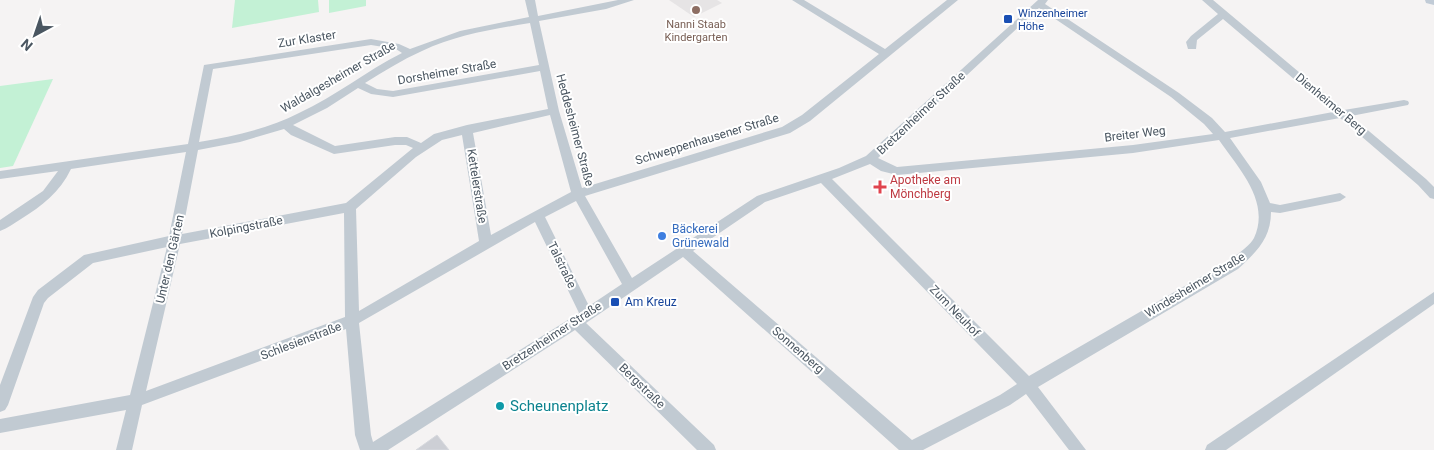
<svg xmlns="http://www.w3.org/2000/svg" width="1434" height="450" font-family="Roboto,sans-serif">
	<rect width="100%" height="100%" fill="#f5f3f3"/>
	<path fill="#e6e4e5" d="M669,0H717L722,3L694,17Z"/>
	<g fill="#c3f1d5">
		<path d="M235,0H318L319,12L232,28Z"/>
		<path d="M329,0H366V6L329,13Z"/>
		<path d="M53,79L13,166L0,168V86Z"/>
	</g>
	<path fill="#cdcfd5" stroke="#d7d9de" d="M437,435L449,450H416Z"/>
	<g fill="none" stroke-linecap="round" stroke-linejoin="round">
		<g fill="#c1cad2" fill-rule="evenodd">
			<path d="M525,0H535L538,16L618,0H634L606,9L539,21L559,111L582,188L782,127L802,115L879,54L792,0H804L885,49L947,0H958L810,121L790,133L585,196L632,278L757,196L839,168L866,156L1038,0H1048L1045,4L1179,93L1212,118L1225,132L1333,112L1223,19L1197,40L1196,49H1188L1186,42L1191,36L1218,14L1202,0H1213L1344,110L1404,100L1408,101L1409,103L1408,105L1351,116L1426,179L1434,187V199L1430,198L1418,185L1340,118L1230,138L1261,182L1270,203L1280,205L1340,193L1346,197L1340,201L1280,213L1271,212C1271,239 1256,252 1238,269L1038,387L1086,450H1069L1026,394L1010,405L923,450H899L683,257L586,323L714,445L716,450H697L575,330L388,450H360L355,435L346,329L142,405L132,450H116L126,410L0,433V419L130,395L167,247L93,263L48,298L44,303L8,405L5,410L0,412V385L33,297L38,290L84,255L169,236L186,152L71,169C60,192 42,206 21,219C14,223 8,228 0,231V220L43,191L58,171L0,179V171L188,144L204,65L371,39L399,44L410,49L460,31L529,17ZM1039,8L1171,97L1204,124L1213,134L1133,145L897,167L878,158ZM530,23L539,65L393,91L377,89L365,83C384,71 402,60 422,51C456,35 494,29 530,23ZM371,45L396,49L402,53C366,71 336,96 299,113C268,129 234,136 199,142L213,69ZM540,71L548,109L467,125L434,134L421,143L407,137H395L335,146L293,125L327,108L358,88L371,94L393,97ZM550,115L571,192L491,235L473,133ZM284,129L291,135L334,154L395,145H406L413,148L346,203L182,234L198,150L240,142ZM462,135L479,241L359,311L356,209L416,157L442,140ZM1219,140C1238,168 1271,201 1254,238C1249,247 1236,255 1228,261L1029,376L832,179L870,164L881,171L897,175L1133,153ZM821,183L1017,384L1000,395L912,440L693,251L765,202ZM576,201L622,284L589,306L545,217ZM344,213L345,317L146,391L180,244ZM535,222L579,313L373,442L371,435L359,323Z"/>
			<path d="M1434,292V304L1226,450H1205L1207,445Z"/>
		</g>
		<path fill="#c1cbd6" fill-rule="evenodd" d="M1425,0H1434V5L1426,3Z"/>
	</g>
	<circle fill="#8d6e63" stroke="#fff" stroke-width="2" cx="696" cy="10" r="5"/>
	<g fill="#1a4fb4" stroke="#fff" stroke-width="2">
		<rect x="1003" y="14" width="10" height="10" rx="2.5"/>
		<rect x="610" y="297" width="10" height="10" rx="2.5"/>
	</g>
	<path fill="#e0444e" stroke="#fff" stroke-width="2" d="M877.5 179.5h5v5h5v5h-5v5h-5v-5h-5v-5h5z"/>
	<circle fill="#3f7fe0" stroke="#fff" stroke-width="2" cx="662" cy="236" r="5"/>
	<circle fill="#0f9aa8" stroke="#fff" stroke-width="2" cx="500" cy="406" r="5"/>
	<g text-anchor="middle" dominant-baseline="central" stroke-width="4" stroke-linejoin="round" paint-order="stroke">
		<g font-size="11" fill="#164399" stroke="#fff" text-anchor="start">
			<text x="1018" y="13">Winzenheimer<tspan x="1018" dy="13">Höhe</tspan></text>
		</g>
		<g font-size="11" fill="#785e54" stroke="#fff">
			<text x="696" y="24">Nanni Staab<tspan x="696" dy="13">Kindergarten</tspan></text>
		</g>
		<g font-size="12" fill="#4a5661" stroke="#fff">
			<text transform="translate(307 39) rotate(-9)">Zur Klaster</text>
			<text transform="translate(447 72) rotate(-10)">Dorsheimer Straße</text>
			<text transform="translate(338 77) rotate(-30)">Waldalgesheimer Straße</text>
			<text transform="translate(1331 104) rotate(40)">Dienheimer Berg</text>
			<text transform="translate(921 113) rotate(-43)">Bretzenheimer Straße</text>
			<text transform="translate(575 130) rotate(75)">Heddesheimer Straße</text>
			<text transform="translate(1135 134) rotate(-7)">Breiter Weg</text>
			<text transform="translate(707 139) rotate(-17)">Schweppenhausener Straße</text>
			<text transform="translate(477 186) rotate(81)">Kettelerstraße</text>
			<text transform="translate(246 227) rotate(-11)">Kolpingstraße</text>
			<text transform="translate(170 259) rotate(-77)">Unter den Gärten</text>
			<text transform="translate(562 265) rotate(64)">Talstraße</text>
			<text transform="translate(1195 285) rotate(-31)">Windesheimer Straße</text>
			<text transform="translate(955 311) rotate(46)">Zum Neuhof</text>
			<text transform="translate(552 336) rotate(-33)">Bretzenheimer Straße</text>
			<text transform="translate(301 341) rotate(-21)">Schlesienstraße</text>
			<text transform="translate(798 350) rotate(41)">Sonnenberg</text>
			<text transform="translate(642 386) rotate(44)">Bergstraße</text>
		</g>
		<g font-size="12" fill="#be3a42" stroke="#fff" text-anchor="start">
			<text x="890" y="180">Apotheke am<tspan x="890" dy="14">Mönchberg</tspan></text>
		</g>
		<g font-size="12" fill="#366cbe" stroke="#fff" text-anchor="start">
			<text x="672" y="229">Bäckerei<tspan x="672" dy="14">Grünewald</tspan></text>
		</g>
		<g font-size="12" fill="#164399" stroke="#fff" text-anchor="start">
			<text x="625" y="302">Am Kreuz</text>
		</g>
		<g font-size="15" fill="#0d838f" stroke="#fff" text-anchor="start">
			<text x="510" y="406">Scheunenplatz</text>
		</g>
	</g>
	<g transform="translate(35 35) rotate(220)" stroke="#ffffff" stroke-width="4" paint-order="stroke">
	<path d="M0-4L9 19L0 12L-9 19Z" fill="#4a5661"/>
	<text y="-8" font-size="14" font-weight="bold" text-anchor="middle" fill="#4a5661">N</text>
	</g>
</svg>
